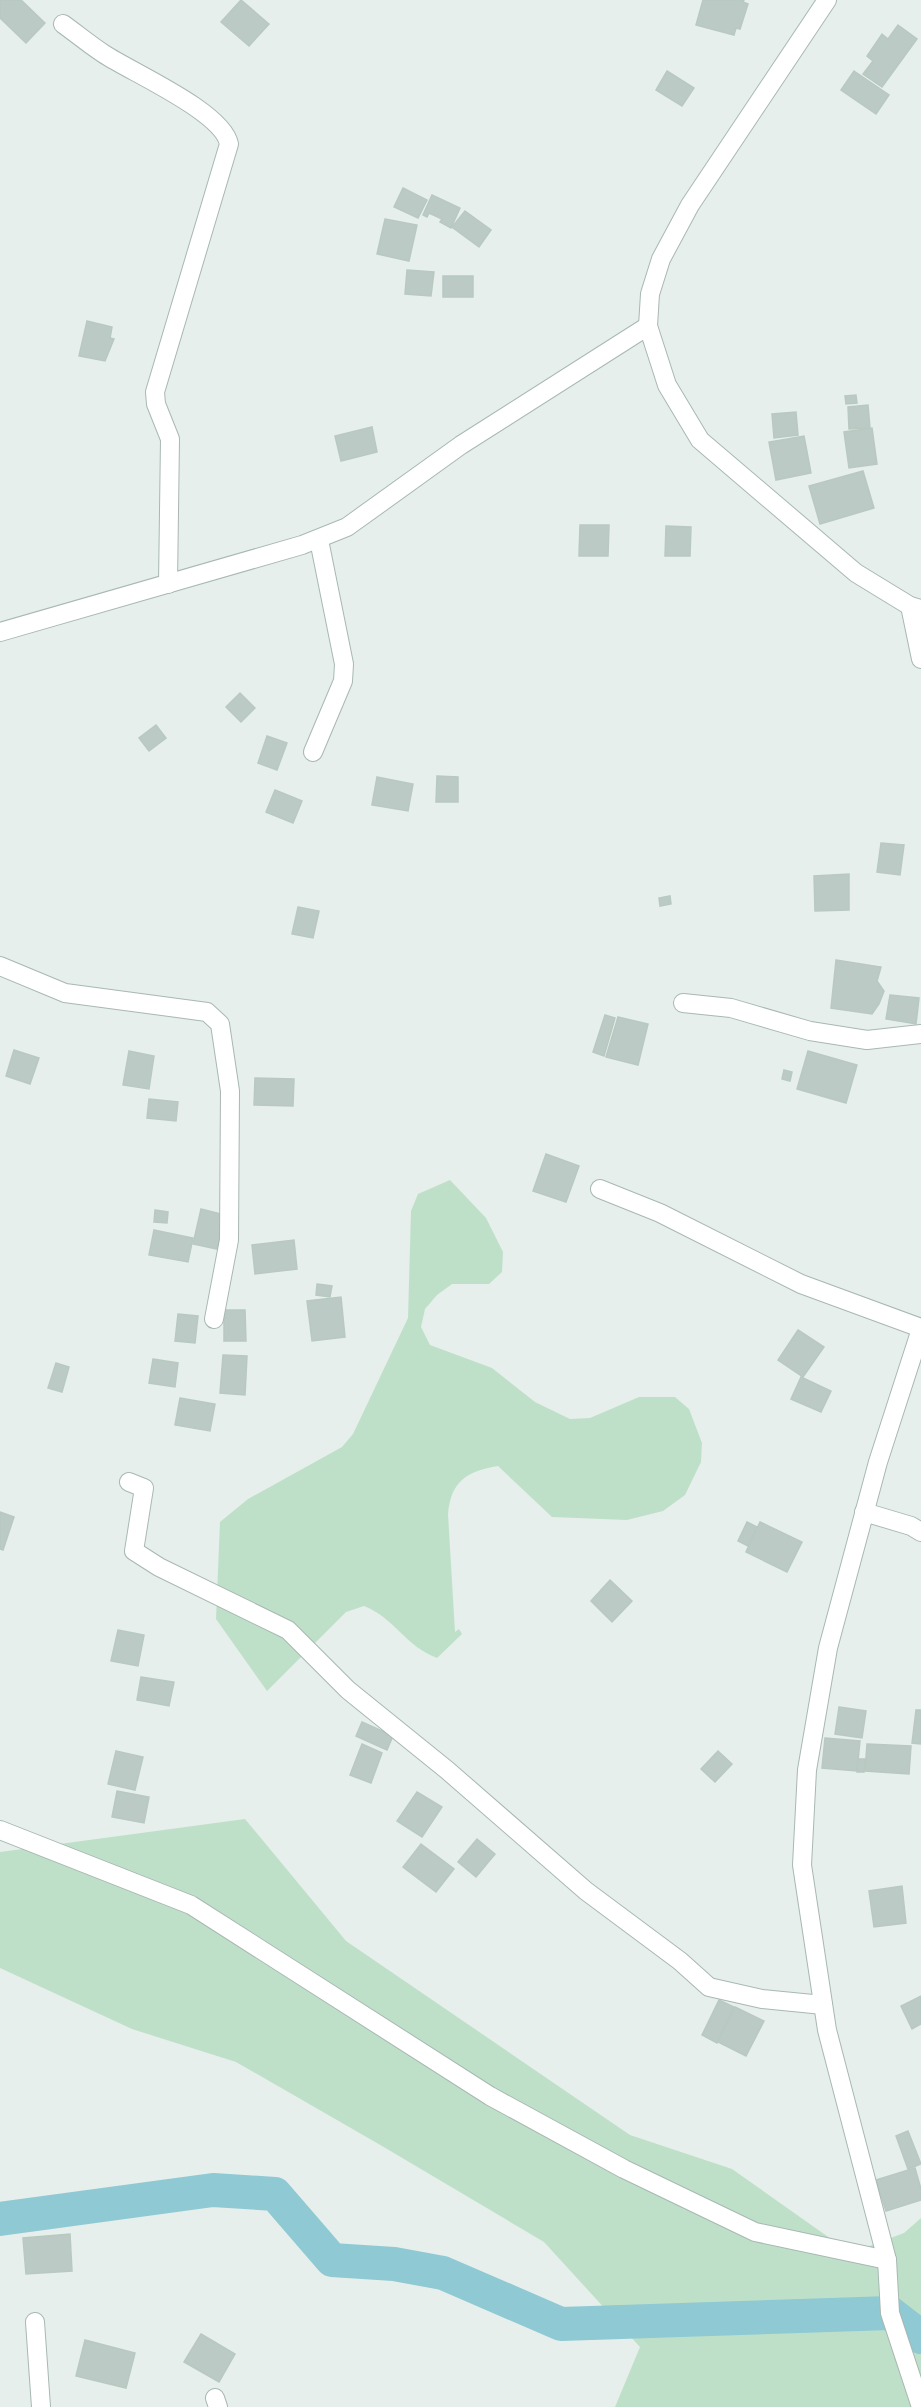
<svg xmlns="http://www.w3.org/2000/svg" width="921" height="2407" font-family="'DM Sans',sans-serif">
	<rect width="100%" height="100%" fill="#e6efeb"/>
	<g fill="#bfe0c8">
		<path d="M450,1180L486,1218L503,1252L502,1272L489,1284H452L437,1295L425,1309L421,1327L430,1345L492,1368L535,1402L570,1419L590,1418L639,1397H675L689,1409L702,1443L701,1462L685,1495L663,1511L627,1520L552,1517L498,1466C467,1471 451,1481 448,1514L455,1632L459,1629L462,1634L437,1658C405,1646 396,1619 364,1606L346,1612L267,1691L216,1619L220,1522L248,1499L342,1447L353,1434L408,1318L411,1211L418,1194Z"/>
		<path d="M245,1819L346,1941L630,2135L732,2169L851,2253L904,2233L921,2218V2407H615L640,2347L544,2242L382,2146L236,2062L132,2029L0,1968V1852Z"/>
	</g>
	<g fill="none" stroke-linecap="round" stroke-linejoin="round">
		<path stroke="#8ec9d4" stroke-width="34" d="M0,2219L213,2190L275,2194L332,2260L394,2264L443,2273L561,2324L890,2313L921,2337"/>
	</g>
	<g fill="#bbcac4" stroke="#b8c9c2" stroke-width="1.5">
		<path d="M0,0H21L45,23L26,43L0,18Z"/>
		<path d="M241,0L269,24L249,46L221,22Z"/>
		<path d="M703,0H744L743,2L748,4L740,29L736,28L734,35L696,25Z"/>
		<path d="M898,25L917,39L882,87L863,74L873,61L867,56L882,34L888,39Z"/>
		<path d="M667,71L694,88L682,106L656,90Z"/>
		<path d="M854,71L889,95L876,114L841,90Z"/>
		<path d="M403,188L427,200L418,218L394,207Z"/>
		<path d="M432,195L460,208L451,228L440,222L442,219L429,213L427,217L423,215Z"/>
		<path d="M465,211L491,230L479,247L452,227Z"/>
		<path d="M385,219L417,225L409,261L377,254Z"/>
		<path d="M407,270L434,272L431,296L405,294Z"/>
		<rect x="443" y="276" width="30" height="21"/>
		<path d="M87,321L112,327L110,338L114,339L105,361L79,356Z"/>
		<path d="M856,395L857,403L846,404L845,396Z"/>
		<path d="M868,405L870,428L849,429L848,407Z"/>
		<path d="M796,412L798,435L774,438L772,414Z"/>
		<path d="M372,427L377,452L341,461L335,436Z"/>
		<path d="M872,428L877,464L849,468L844,432Z"/>
		<path d="M804,436L811,473L776,480L769,442Z"/>
		<path d="M863,471L874,508L820,524L809,486Z"/>
		<path d="M580,525H609L608,556H579Z"/>
		<path d="M666,526L691,527L690,556H665Z"/>
		<path d="M240,693L255,708L241,722L226,707Z"/>
		<path d="M156,725L166,738L149,751L139,738Z"/>
		<path d="M267,736L287,743L277,770L258,763Z"/>
		<path d="M437,776L458,777V802H436Z"/>
		<path d="M377,777L413,784L408,811L372,805Z"/>
		<path d="M275,790L302,801L293,823L266,812Z"/>
		<path d="M881,843L904,845L900,875L877,872Z"/>
		<path d="M849,874V910L815,911L814,876Z"/>
		<path d="M670,896L671,904L660,906L659,898Z"/>
		<path d="M298,907L319,911L313,938L292,934Z"/>
		<path d="M836,960L881,967L877,981L884,991L879,1004L872,1014L831,1008Z"/>
		<path d="M890,995L919,998L916,1024L886,1019Z"/>
		<path d="M605,1015L615,1018L604,1056L593,1052Z"/>
		<path d="M618,1017L648,1024L638,1065L606,1057Z"/>
		<path d="M14,1050L39,1058L30,1084L6,1076Z"/>
		<path d="M129,1051L154,1056L149,1089L123,1085Z"/>
		<path d="M808,1051L857,1065L846,1103L797,1089Z"/>
		<path d="M784,1070L792,1072L790,1081L782,1079Z"/>
		<path d="M255,1078L294,1079L293,1106L254,1105Z"/>
		<path d="M149,1099L178,1102L176,1121L147,1118Z"/>
		<path d="M546,1154L579,1166L566,1202L533,1191Z"/>
		<path d="M201,1209L225,1215L217,1249L193,1244Z"/>
		<path d="M155,1210L168,1212L167,1223L154,1222Z"/>
		<path d="M154,1230L193,1238L188,1262L149,1255Z"/>
		<path d="M294,1240L297,1269L255,1274L252,1245Z"/>
		<path d="M317,1284L332,1286L330,1297L316,1295Z"/>
		<path d="M341,1297L345,1337L312,1341L307,1301Z"/>
		<path d="M224,1310H245L246,1341H224Z"/>
		<path d="M178,1314L198,1316L195,1343L175,1341Z"/>
		<path d="M798,1330L824,1347L803,1377L778,1360Z"/>
		<path d="M223,1355L247,1356L245,1395L220,1393Z"/>
		<path d="M153,1359L178,1363L175,1387L149,1383Z"/>
		<path d="M56,1363L69,1367L62,1392L48,1388Z"/>
		<path d="M801,1377L831,1391L821,1412L791,1399Z"/>
		<path d="M180,1398L215,1404L210,1431L175,1425Z"/>
		<path d="M0,1512L14,1517L3,1550L0,1549Z"/>
		<path d="M747,1522L757,1527L748,1546L738,1541Z"/>
		<path d="M760,1522L802,1542L787,1572L746,1552Z"/>
		<path d="M610,1580L632,1601L612,1622L591,1601Z"/>
		<path d="M118,1630L144,1635L138,1666L111,1661Z"/>
		<path d="M141,1677L174,1682L169,1706L137,1700Z"/>
		<path d="M839,1707L866,1711L862,1738L835,1734Z"/>
		<path d="M916,1710H921V1744L912,1743Z"/>
		<path d="M362,1722L393,1736L387,1750L356,1736Z"/>
		<path d="M825,1738L860,1741L857,1771L822,1768Z"/>
		<path d="M362,1744L382,1753L371,1783L350,1775Z"/>
		<path d="M867,1744L911,1746L909,1774L865,1771Z"/>
		<path d="M116,1751L143,1757L135,1790L108,1784Z"/>
		<path d="M718,1751L732,1764L715,1782L701,1769Z"/>
		<path d="M858,1759H865L864,1772H857Z"/>
		<path d="M117,1791L149,1797L144,1823L112,1817Z"/>
		<path d="M417,1792L442,1807L422,1837L397,1821Z"/>
		<path d="M477,1839L495,1854L476,1877L458,1862Z"/>
		<path d="M421,1844L454,1869L436,1892L403,1867Z"/>
		<path d="M902,1886L906,1923L874,1927L869,1891Z"/>
		<path d="M921,1996V2024L912,2029L901,2006Z"/>
		<path d="M719,2000L734,2007L717,2043L702,2035Z"/>
		<path d="M735,2007L764,2021L746,2056L718,2042Z"/>
		<path d="M908,2131L921,2164L908,2169L896,2136Z"/>
		<path d="M915,2168L921,2189V2200L886,2211L876,2180Z"/>
		<path d="M70,2234L72,2271L26,2274L23,2238Z"/>
		<path d="M201,2334L235,2354L219,2382L184,2362Z"/>
		<path d="M85,2340L135,2353L126,2388L76,2376Z"/>
	</g>
	<g fill="none" stroke-linecap="round" stroke-linejoin="round">
		<defs>
			<g id="minor">
				<path d="M827,0L690,205L661,259L650,294L648,326L667,385L700,440L856,573L910,606L921,609"/>
				<path d="M63,24C77,34 90,45 104,54C133,73 223,112 229,144L155,392L156,404L170,439L168,584"/>
				<path d="M910,606L921,659"/>
				<path d="M0,632L302,545L347,527L461,445L648,326"/>
				<path d="M313,752L343,681L344,664L319,540"/>
				<path d="M0,966L65,993L207,1012L220,1024L230,1091L229,1240L214,1319"/>
				<path d="M683,1003L731,1008L810,1031L867,1040L921,1034"/>
				<path d="M600,1189L660,1213L801,1284L921,1328"/>
				<path d="M921,1329L878,1462L828,1648L807,1770L802,1865L827,2030L887,2260L890,2313L921,2407"/>
				<path d="M129,1482L144,1488L134,1551L159,1567L288,1630L348,1690L447,1770L586,1891L680,1961L709,1987L762,1999L823,2005"/>
				<path d="M864,1512L911,1526L921,1532"/>
				<path d="M0,1830L191,1905L490,2096L624,2169L755,2232L887,2260"/>
				<path d="M35,2322L41,2407"/>
				<path d="M215,2398L218,2407"/>
			</g>
		</defs>
		<use href="#minor" stroke="#a8b8b2" stroke-width="20"/>
		<use href="#minor" stroke="#fff" stroke-width="18"/>
	</g>
</svg>
